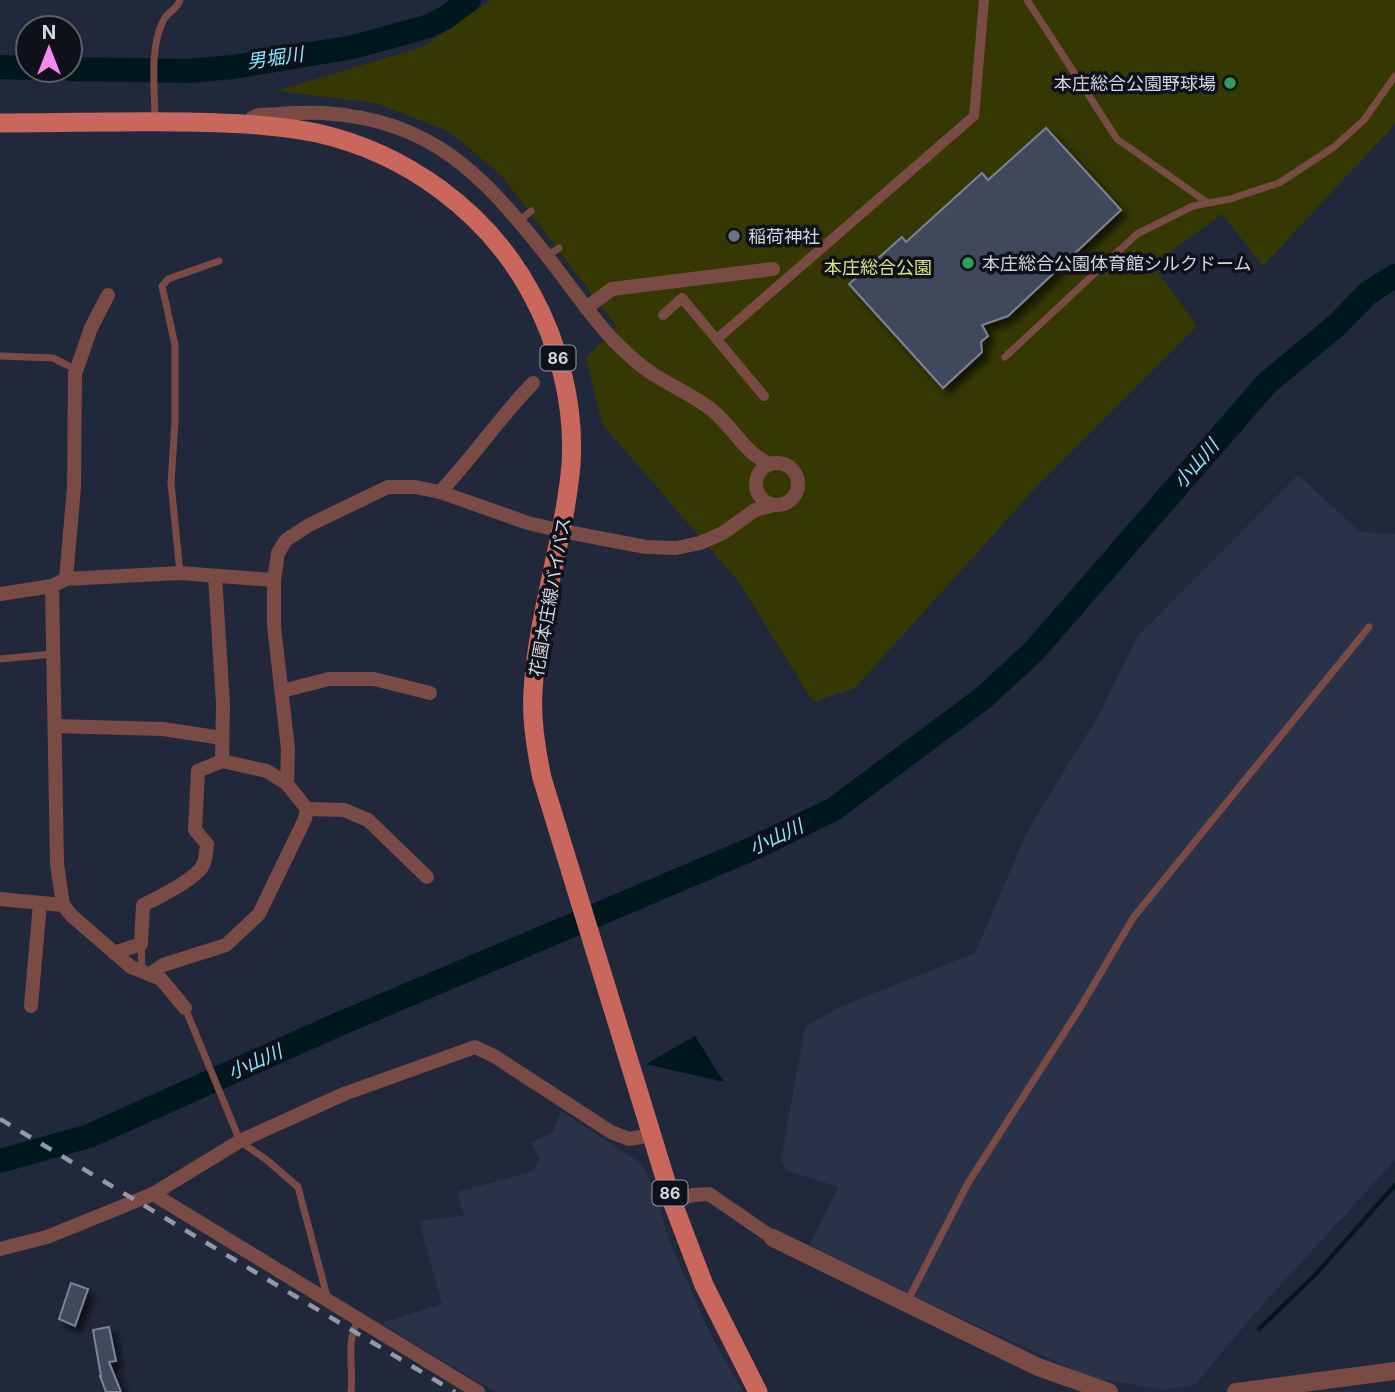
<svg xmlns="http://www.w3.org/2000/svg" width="1395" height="1392" font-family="Inter,'Noto Sans JP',sans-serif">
	<defs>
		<filter id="shadow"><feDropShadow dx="6" dy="6" stdDeviation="3.5" flood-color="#0009"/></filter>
	</defs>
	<rect width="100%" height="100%" fill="#22283b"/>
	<g fill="#2a324a">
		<path d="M1298,475L1360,532L1395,534V1160L1255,1313L1195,1385L1163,1390L1089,1377L885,1283L809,1245L839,1187L787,1171L781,1159L805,1027L839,1007L975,953L1026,834L1101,711L1137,637Z"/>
		<path d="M561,1111L642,1164L656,1195L670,1243L710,1333L743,1392H495L381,1323L442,1304L419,1221L464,1216L457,1192L531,1172L540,1159L530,1143L553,1132Z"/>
	</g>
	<path fill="#353803" d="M491,0H1395V124L1263,266L1222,214L1153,265L1197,326L1038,485L855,688L813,702L739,582L602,424L586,358L617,327L502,176L450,132L376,103L276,91L423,47Z"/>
	<path fill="#00171d" d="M695,1036L724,1082L646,1064Z"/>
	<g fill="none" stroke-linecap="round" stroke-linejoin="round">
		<path stroke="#00171d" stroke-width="4.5" d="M1259,1329L1316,1274L1395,1185"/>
		<g stroke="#00171d" stroke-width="24">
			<path d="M0,67L28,68"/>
			<path d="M70,69L188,71L233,67L353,47L426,27L445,18L469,0"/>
			<path d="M0,1161L89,1136L337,1025L754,848L834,809L983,698L1034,651L1267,383L1337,325L1368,293L1395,276"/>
		</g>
	</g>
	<g fill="#41485c" stroke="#7b8299" stroke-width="2" filter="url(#shadow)">
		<path d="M1046,128L1121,210L1008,316L982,325L988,336L981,342L982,352L943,388L849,284L902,237L906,242L982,173L988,180Z"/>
		<path d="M71,1283L88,1289L75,1326L59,1319Z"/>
		<path d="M109,1327L116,1361L109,1362L121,1392H106L100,1376H101L93,1330Z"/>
	</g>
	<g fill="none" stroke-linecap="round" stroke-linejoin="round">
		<g stroke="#7a4a44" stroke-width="7">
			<path d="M1027,0L1117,139L1208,203"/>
			<path d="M155,121C155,90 149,50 163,21C167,12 177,10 180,0"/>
			<path d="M519,221L531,211"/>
			<path d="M547,256L559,248"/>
			<path d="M0,356L53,358L77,370"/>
			<path d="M1005,357L1137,234L1193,206L1230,199L1279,183L1334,147L1364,120L1395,76"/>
			<path d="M180,573L171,483L175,422V345L162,286L168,279L219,261"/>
			<path d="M0,659L53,654"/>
			<path d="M141,944L142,971"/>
			<path d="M185,1008L240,1141L268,1161L298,1187L328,1300"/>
			<path d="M907,1302L968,1183L1080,1008L1133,918L1369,627"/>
			<path d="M351,1392C354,1364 345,1346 358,1320"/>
		</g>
		<g stroke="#7a4a44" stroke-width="10">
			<path d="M663,315L682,298L764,396"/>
			<path d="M717,339L974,116L984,0"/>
		</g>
		<g stroke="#7a4a44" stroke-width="14">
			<path d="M250,124L252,118L259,115C280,114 302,112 323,113C433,120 483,175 547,256C569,284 589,314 613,340C626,352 638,365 653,374C673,387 694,396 712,410C733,427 745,454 770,464"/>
			<path d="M586,308L612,289L773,269"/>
			<circle cx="777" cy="484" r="21"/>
			<path d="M440,492C473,457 500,417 533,383"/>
			<path d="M215,576L223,704L222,761L267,771L287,784"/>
			<path d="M66,579L74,487L75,374L91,328L108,295"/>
			<path d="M52,586L57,864L63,905L72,916L131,967L161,979L185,1008"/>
			<path d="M0,594L52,586L66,579L180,573L274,580"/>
			<path d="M282,691L329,679H374L430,693"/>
			<path d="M55,726L163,729L222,738"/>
			<path d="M307,809L344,810L368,820L427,877"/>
			<path d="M0,899L63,905"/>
			<path d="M114,953L141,944L143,905C158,898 193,880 202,867C206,860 206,852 207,844L195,830L198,771L222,761"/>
			<path d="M150,974L163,965L226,945L259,914L305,819L307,809L287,784L288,749L274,626V580L278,553L286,540L309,525L388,487H415L440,492L528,523L562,531L646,547L676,548L700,543L723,533L755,510L774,505"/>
			<path d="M31,1006L40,903"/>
			<path d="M153,1194L478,1392"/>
			<path d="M672,1201L693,1195L709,1194L773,1238"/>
			<path d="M0,1249L47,1237L153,1194L240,1141L344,1094L475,1047L494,1056L611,1132L629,1139L652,1135"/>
		</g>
		<g stroke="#7a4a44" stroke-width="18">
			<path d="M773,1238L1038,1367L1109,1392"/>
			<path d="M1236,1392L1395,1371"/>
		</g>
		<path stroke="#c9675c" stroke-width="19" d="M0,123C62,123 124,121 186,122C230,123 274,124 317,133C406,153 486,211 530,291C559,343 575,406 571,465C564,542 537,615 533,692C531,721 536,750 542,778L672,1201L704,1285L758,1392"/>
		<path stroke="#9397a6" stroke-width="4.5" stroke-dasharray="12 12" stroke-linecap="butt" d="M0,1119L455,1392"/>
	</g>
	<g fill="#2e9e5b" stroke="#0f111a" stroke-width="2.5">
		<circle cx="1230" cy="83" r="7"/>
		<circle cx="968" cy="263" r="7"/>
	</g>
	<circle fill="#6b7280" stroke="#0f111a" stroke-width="2.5" cx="734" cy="236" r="7"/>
	<g text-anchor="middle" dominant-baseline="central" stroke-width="7" stroke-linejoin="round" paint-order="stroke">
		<g fill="#0f111a" stroke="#989ba6" stroke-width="2">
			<rect x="540.5" y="345.5" width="35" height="25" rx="5"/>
			<rect x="652.5" y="1180.5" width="35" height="25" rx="5"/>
		</g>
		<g font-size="16" font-weight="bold" fill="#d2d6e2">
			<text x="558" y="358">86</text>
			<text x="670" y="1193">86</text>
		</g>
		<g font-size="18" fill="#d2d6e2" stroke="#0f111a" text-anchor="start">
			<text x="1216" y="83" text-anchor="end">本庄総合公園野球場</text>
			<text x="748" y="236">稲荷神社</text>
			<text x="982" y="263">本庄総合公園体育館シルクドーム</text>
		</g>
		<g font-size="18" fill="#dde586" stroke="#0f111a">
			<text x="878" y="267">本庄総合公園</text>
		</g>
		<g font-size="18" fill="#d2d6e2" stroke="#0f111a">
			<text transform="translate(550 597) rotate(-80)">花園本庄線バイパス</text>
		</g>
		<g font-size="19" font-style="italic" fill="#88e8fe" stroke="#0f111a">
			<text transform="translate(275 58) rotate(-8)">男堀川</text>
			<text transform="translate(1196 464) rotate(-49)">小山川</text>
			<text transform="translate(776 837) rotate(-25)">小山川</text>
			<text transform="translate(255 1062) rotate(-24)">小山川</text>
		</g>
	</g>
	<g transform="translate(49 49)"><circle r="33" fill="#0f111a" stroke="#5d606a" stroke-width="2"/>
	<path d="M0-5L12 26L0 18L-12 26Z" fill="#f888eb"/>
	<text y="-10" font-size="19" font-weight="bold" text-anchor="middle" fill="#d2d6e2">N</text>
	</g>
</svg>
